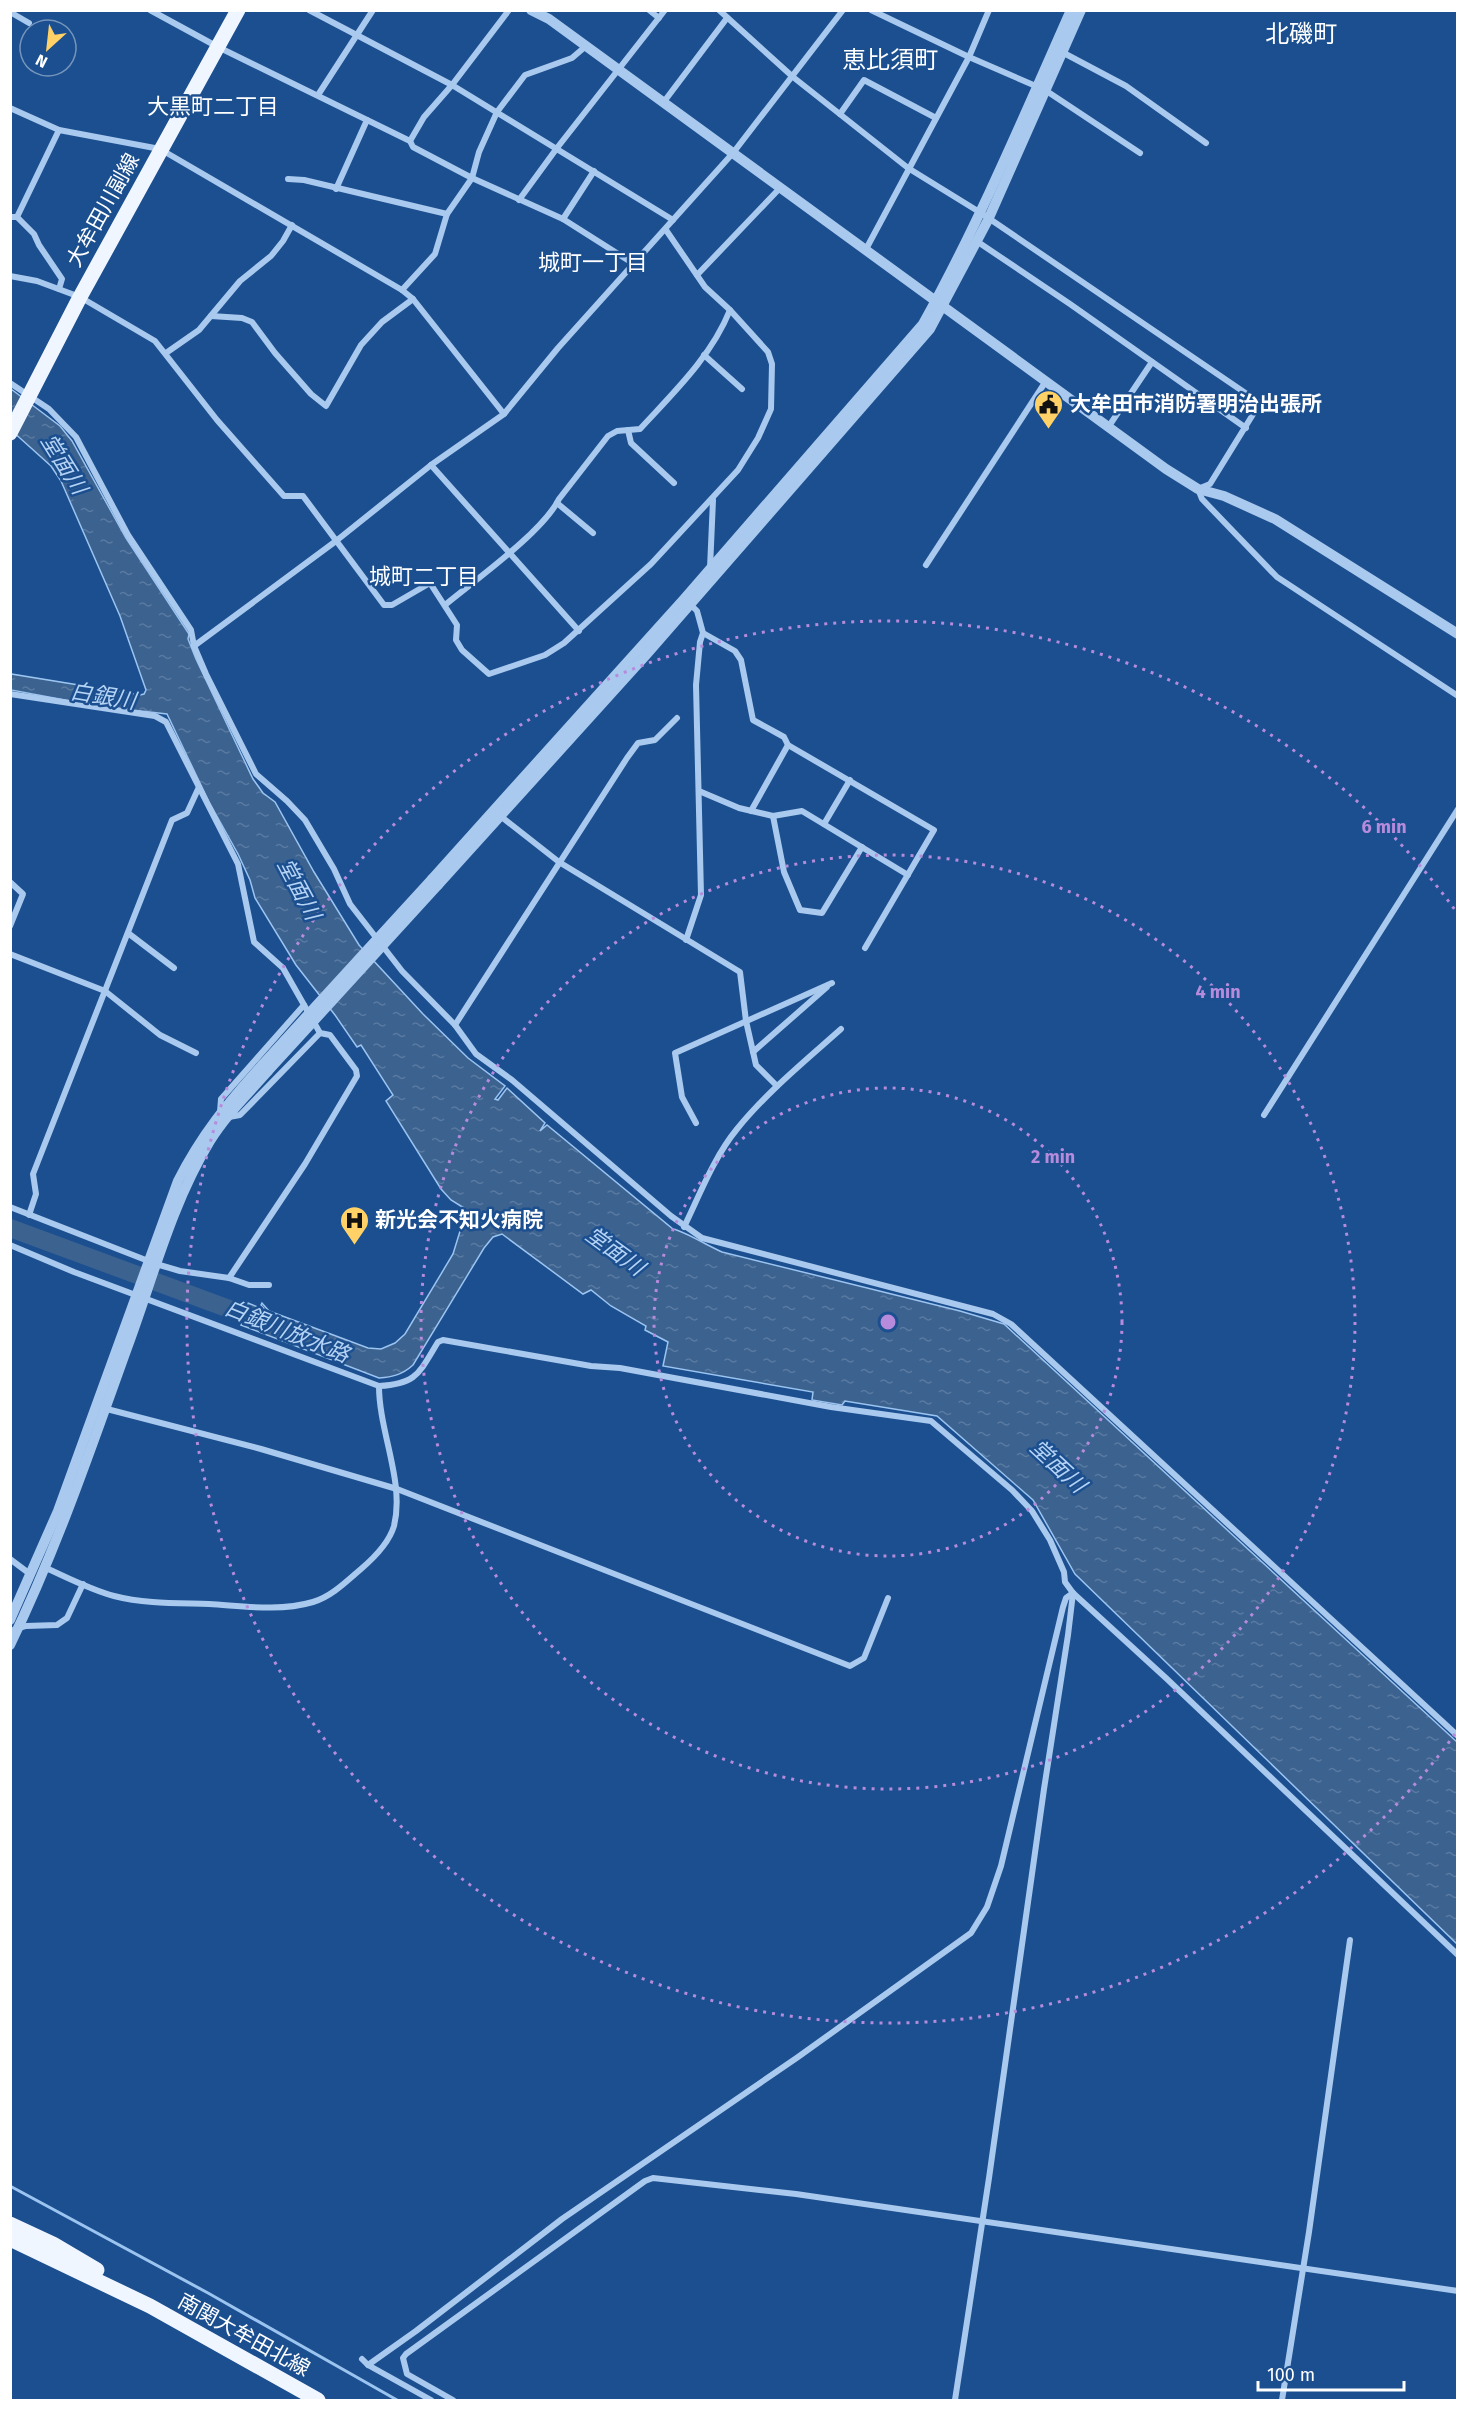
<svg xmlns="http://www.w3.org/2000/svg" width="1468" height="2411" font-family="'Fira Sans','Noto Sans JP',sans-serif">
	<defs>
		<pattern id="water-ripples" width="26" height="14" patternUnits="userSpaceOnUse" patternTransform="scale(1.5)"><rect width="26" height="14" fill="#3c6290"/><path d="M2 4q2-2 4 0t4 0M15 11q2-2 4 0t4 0" fill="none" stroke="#597aa1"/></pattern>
	</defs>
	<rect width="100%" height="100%" fill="#1b4f8f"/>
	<path fill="url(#water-ripples)" stroke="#9cc4f0" stroke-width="1.5" d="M11,389L60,426L72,441L126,538L189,634L188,639L196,659L253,779L263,793L275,802L314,872L359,945L423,1014L468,1058L505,1086L495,1099L498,1100L507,1088L545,1123L540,1131L547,1125L673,1229C686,1232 706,1245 722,1252L960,1311L1004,1324L1457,1742V1944L1075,1574L1033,1500L937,1416L845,1401L842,1405L812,1400L813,1392L663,1366L668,1342L645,1330L646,1326L611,1306L591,1290L583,1294L502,1234L493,1237L484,1248L413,1365C402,1375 392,1377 379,1378L241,1325L244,1320L238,1317L243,1306L247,1307L248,1303L265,1310L261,1305L262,1303L269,1311L368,1348L381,1349L395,1343L405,1334L453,1254L461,1228L464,1208L451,1200L441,1189L386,1101L393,1095L361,1045L357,1047L335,1015L296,965L255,898L250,880L238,854L209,802L167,714L97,706L11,690V674L140,695L144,694L146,690L120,616L61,481L51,466L11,430Z"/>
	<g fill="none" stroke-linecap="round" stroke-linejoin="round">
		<path stroke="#9cc4f0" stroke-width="3" d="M10,2186L208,2293L397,2400"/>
		<path stroke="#3c6290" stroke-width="18" d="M10,1228L262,1321"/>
		<g stroke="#a9c9ee" stroke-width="6">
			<path d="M150,10L218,47L410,141L413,147L472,178L563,219L634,264"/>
			<path d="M309,10L452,85L673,220"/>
			<path d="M649,10L659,18"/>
			<path d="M719,10L793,77L908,168L981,213L1260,403L1210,484L1198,489L1202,499L1277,577L1458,696"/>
			<path d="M871,10L969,57L1045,90L1140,153"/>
			<path d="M10,12L29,23"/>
			<path d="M1060,51L1126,86L1206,143"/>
			<path d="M318,95L373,10"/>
			<path d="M663,103L727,18"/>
			<path d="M10,108L59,130L160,149L402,290L413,299L504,414"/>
			<path d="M840,114L864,80L936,118"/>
			<path d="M410,141L424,117L452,85L509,10"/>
			<path d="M288,179L304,180L447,214"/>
			<path d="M336,189L367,120"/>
			<path d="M519,200L557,148L665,10"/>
			<path d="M10,217H17L34,234L39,245L62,279L59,289"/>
			<path d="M17,217L59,130"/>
			<path d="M563,219L594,171"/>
			<path d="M975,240L1070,304L1246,428"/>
			<path d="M865,251L969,57L989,10"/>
			<path d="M697,275L780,188"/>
			<path d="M10,276L37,281L80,297L155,341L217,420L284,496H303L384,605H392L430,583L457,625L456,640L462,650L489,674L545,655L564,643L651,564L738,470L758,438L771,409L772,364L768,352L730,310L705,287L666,230"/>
			<path d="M402,290L435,254L447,214L472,178L479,152L497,112L525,75L572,58L586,46"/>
			<path d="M211,316L242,318L252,322L275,353L311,394L326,406L361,345L382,322L413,299"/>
			<path d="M166,353L199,330L240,281L271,256L283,241L292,225"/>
			<path d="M704,355L742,389"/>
			<path d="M10,383L49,409L76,437L128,535L191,630L194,646L206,674L256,774L287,801L305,820L334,869L350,904L402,971L455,1025L476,1054L512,1080L671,1216L702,1238L993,1314L1011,1324L1458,1736"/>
			<path d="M1109,426L1152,362"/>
			<path d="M628,430L631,443L674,483"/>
			<path d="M431,465L579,631"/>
			<path d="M557,503L593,533"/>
			<path d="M926,565L1046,381"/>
			<path d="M710,568L713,500"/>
			<path d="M445,605C475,580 543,532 559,499L608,436L617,431L640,429C674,392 711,357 730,310"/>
			<path d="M703,633L735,651L741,660L753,720L784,737L788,745L934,830L865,948"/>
			<path d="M194,646L336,541L431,465L504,414L558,348L733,153L843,10"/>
			<path d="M10,694L155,716L166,722L238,864L254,942L283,968L320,1033L330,1035L356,1070L357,1076L305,1164L229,1278"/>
			<path d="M699,791L739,808L773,816L802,811L908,875"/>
			<path d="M751,811L788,745"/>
			<path d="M499,815L559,862L740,972L746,1021L756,1065L777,1086"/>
			<path d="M773,816L784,872L800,910L822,913L862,847"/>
			<path d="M824,824L850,780"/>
			<path d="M10,882L23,894L10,926"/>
			<path d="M128,933L174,968"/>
			<path d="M686,940L701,895L696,685L700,642L703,633L697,611L689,603"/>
			<path d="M10,954L105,991L160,1035L196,1053"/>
			<path d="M455,1025L627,758L638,743L655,740L677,718"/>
			<path d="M753,1052L827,987"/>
			<path d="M220,1112L221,1099L304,1005"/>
			<path d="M1264,1115L1458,809"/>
			<path d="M229,1117L240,1115L320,1033"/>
			<path d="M696,1123L682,1097L675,1053L832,983"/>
			<path d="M10,1207L156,1264L180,1271L229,1278L249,1285H269"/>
			<path d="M29,1215L36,1194L33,1174L172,820L187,813L199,787"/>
			<path d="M684,1227C700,1194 714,1157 737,1129C767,1092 805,1061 841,1029"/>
			<path d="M10,1245L74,1272L379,1386C417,1384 419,1373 438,1342L443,1340L591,1366L620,1368L831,1407L931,1421L1012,1490L1032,1511L1050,1540L1064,1572L1065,1582L1073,1593L1167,1679L1458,1955"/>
			<path d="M103,1408L261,1449L397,1489L850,1666L864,1658L888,1598"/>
			<path d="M10,1559L30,1574L32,1573"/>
			<path d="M42,1570L46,1568C68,1578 91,1590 114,1596C145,1604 177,1603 209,1604C243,1606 279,1612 313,1602C331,1597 347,1581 361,1569C375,1557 389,1543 394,1526C405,1482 379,1432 379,1386"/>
			<path d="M10,1631L26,1626L57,1625L67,1618L83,1584"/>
			<path d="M362,2359L368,2365L431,2400"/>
			<path d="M368,2365L416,2331L562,2219L798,2057L971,1933L987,1907L1001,1866L1063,1607L1066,1598L1073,1593"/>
			<path d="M453,2400L407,2374L403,2358L406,2354L645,2181L653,2178L796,2194L1458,2291"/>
			<path d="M955,2400L989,2178L1044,1789L1068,1635L1073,1593"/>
			<path d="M1282,2400L1309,2232L1350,1940"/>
		</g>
		<g stroke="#a9c9ee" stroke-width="10">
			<path d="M531,10L549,19L1166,469L1198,489L1224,496L1275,519L1458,634"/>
			<path d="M432,879L684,599L923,324C979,223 1024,116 1071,10"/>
			<path d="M438,885L647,654L930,329L988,220L1081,10"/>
			<path d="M10,1620L58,1511L178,1181C202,1134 227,1104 262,1065"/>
			<path d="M10,1645C57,1548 91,1448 127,1348C153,1278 171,1205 210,1141C226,1115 248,1094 268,1071"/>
		</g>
		<g stroke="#f0f6ff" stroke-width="15">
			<path d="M10,433L80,297L238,10"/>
			<path d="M10,2224L53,2244L97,2270"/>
			<path d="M10,2239L150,2306L318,2400"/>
		</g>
		<g stroke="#a9c9ee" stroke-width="10">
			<path d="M262,1065L432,879"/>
			<path d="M268,1071L438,885"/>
		</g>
	</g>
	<g fill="none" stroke="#b68bdc" stroke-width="3" stroke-dasharray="3 6">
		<circle cx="888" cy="1322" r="234"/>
		<circle cx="888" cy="1322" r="467"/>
		<path d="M1455 1734A701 701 0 1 1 1455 910"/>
	</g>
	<defs>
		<symbol id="civic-pin" viewBox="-11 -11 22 30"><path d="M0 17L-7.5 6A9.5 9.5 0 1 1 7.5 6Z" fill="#ffd166" stroke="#1b4f8f"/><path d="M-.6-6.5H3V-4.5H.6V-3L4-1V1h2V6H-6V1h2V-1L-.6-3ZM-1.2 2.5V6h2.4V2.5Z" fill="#111"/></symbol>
		<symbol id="hospital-pin" viewBox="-11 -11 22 30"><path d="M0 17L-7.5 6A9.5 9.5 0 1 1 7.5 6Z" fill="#ffd166" stroke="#1b4f8f"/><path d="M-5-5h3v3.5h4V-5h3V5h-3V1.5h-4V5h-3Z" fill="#111"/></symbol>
	</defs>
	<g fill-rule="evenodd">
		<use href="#civic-pin" x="1032" y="388" width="33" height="45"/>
		<use href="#hospital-pin" x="338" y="1204" width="33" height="45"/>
	</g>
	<g text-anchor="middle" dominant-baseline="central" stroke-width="5" stroke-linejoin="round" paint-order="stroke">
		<g font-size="21" fill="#fff" stroke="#1b4f8f">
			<text transform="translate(103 210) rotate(-61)">大牟田川副線</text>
			<text transform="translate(244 2335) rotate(29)">南関大牟田北線</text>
		</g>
		<g font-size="21" font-weight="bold" fill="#fff" stroke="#1b4f8f" text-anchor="start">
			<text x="1070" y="404">大牟田市消防署明治出張所</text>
			<text x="375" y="1220">新光会不知火病院</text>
		</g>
		<g font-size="22" fill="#fff" stroke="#1b4f8f">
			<text x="213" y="106">大黒町二丁目</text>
			<text x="593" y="262">城町一丁目</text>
			<text x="424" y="576">城町二丁目</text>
		</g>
		<g font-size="22" font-style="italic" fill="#b5d3f5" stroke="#1b4f8f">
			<text transform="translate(64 464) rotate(58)">堂面川</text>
			<text transform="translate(103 696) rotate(9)">白銀川</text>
			<text transform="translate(299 889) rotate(62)">堂面川</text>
			<text transform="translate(615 1251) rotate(36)">堂面川</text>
			<text transform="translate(287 1331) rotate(22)">白銀川放水路</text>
			<text transform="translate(1058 1466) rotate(43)">堂面川</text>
		</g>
		<g font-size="24" fill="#fff" stroke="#1b4f8f">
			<text x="1301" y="34">北磯町</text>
			<text x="890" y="60">恵比須町</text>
		</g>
	</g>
	<circle cx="888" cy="1322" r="9" fill="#b68bdc" stroke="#1b4f8f" stroke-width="3"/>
	<g font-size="18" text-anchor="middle" font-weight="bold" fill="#b68bdc" stroke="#1b4f8f" stroke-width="5" stroke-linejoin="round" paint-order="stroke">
		<text x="1384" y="833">6 min</text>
		<text x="1218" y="998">4 min</text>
		<text x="1053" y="1163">2 min</text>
	</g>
	<rect width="1468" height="2411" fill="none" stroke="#ffffff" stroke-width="24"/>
	<g transform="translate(48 48) rotate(207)"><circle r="28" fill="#1b4f8f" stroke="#7695bc" stroke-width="1.5"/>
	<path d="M0-4.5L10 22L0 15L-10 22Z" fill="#ffd166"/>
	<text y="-9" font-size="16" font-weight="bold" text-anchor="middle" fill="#ffffff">N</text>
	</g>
	<path d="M1258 2381v9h146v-9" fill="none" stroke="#ffffff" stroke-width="3"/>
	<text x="1267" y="2381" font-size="18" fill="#ffffff" stroke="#1b4f8f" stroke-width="4.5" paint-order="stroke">100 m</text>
</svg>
